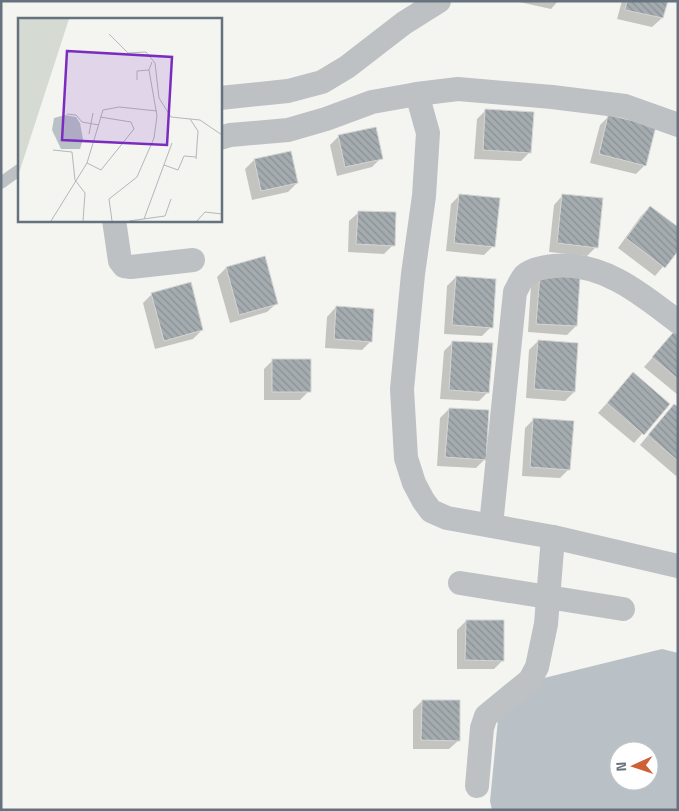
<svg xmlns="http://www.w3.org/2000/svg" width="679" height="811" font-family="'Titillium Web',sans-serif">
	<defs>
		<pattern id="building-back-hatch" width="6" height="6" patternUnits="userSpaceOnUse" patternTransform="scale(1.25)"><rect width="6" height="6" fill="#a5acb0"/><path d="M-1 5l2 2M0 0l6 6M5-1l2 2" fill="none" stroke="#8a9094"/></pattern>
	</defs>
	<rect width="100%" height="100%" fill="#f4f4f1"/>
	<path fill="#b9c1c6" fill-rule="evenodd" d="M662,649L678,653V810H492L490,801L499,709L544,678ZM619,751H649V781H619Z"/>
	<g fill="#0003">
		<path d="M515,1H558L551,9Z"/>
		<path d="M622,1H667L662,18L652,27L617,19Z"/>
		<path d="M486,110L530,152L521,161L474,159L477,119Z"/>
		<path d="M609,116L645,165L636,174L590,163L600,125Z"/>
		<path d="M339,136L381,158L372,167L337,176L330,145Z"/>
		<path d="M254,160L297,183L288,192L252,200L245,169Z"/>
		<path d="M460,195L493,246L484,255L446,251L451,204Z"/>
		<path d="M563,195L596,247L587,256L549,252L554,205Z"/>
		<path d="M650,207L678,249L655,276L618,248L641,216Z"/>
		<path d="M359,212L393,245L384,254L348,252L349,221Z"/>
		<path d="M226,268L277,303L267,312L230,323L217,277Z"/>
		<path d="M540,276L579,278L576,326L567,335L528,332L531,285Z"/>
		<path d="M456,277L491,327L482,336L444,334L447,286Z"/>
		<path d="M152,294L202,330L193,339L155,349L143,303Z"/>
		<path d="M336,307L371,341L362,350L325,348L327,317Z"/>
		<path d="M678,329V395L644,367Z"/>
		<path d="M538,341L574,392L565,401L526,398L529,350Z"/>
		<path d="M453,342L488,392L479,401L440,399L444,351Z"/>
		<path d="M273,360L309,391L300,400H264V369Z"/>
		<path d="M633,374L668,404L634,443L598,413Z"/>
		<path d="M449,409L485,459L476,468L437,466L440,418Z"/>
		<path d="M678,409V474L676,476L640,445L665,415Z"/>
		<path d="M534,419L569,469L560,478L522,476L525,428Z"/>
		<path d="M466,621L503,660L494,669H457V630Z"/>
		<path d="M422,701L459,740L449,749H413V710Z"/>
	</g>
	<g fill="url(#building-back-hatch)" stroke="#d5d5d4">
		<path d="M627,1H668L663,18L625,10Z"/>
		<path d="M485,109L534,112L531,153L483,150Z"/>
		<path d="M608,115L656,126L646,166L599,154Z"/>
		<path d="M376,127L383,159L345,167L338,135Z"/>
		<path d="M291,151L298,183L261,191L254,159Z"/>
		<path d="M459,194L500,198L495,247L454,243Z"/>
		<path d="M562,194L603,198L598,248L557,243Z"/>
		<path d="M650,206L678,227V251L665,268L626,238Z"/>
		<path d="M358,211L396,212L395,246L356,244Z"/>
		<path d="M265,256L278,304L239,315L226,267Z"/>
		<path d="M540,274L580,277L577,326L536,324Z"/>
		<path d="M456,276L496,279L493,328L452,325Z"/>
		<path d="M191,282L203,330L164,341L151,293Z"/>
		<path d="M336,306L374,309L372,342L334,339Z"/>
		<path d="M678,327V379L652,357Z"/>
		<path d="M538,340L578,343L575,392L534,389Z"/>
		<path d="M452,341L493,343L489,393L449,390Z"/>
		<rect x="272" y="359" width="39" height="33"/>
		<path d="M633,372L670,404L644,435L607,403Z"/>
		<path d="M674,404L678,407V461L648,435Z"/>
		<path d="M449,408L489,410L486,460L445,457Z"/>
		<path d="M533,418L574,421L570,470L530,467Z"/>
		<path d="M466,620H504V661L465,660Z"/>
		<path d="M422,700H460V741L421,740Z"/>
	</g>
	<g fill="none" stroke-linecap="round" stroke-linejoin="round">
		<path stroke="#bdc1c4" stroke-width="12" d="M1,183L19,170"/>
		<g stroke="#bdc1c4" stroke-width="24">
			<path d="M417,94L428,133L424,196L413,274L402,389L406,458L414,483L423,500L431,511L447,518L553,537L678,566"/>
			<path d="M220,98L288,91L322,82L347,67L404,23L439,1"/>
			<path d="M220,138L230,135L288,130L326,119L372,102L417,94L458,89L552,97L625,106L678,125"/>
			<path d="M114,220L120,261L124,266L131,267L193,260"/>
			<path d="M491,525L515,292C518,287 521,279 525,275C532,269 545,267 554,266C602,261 642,294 678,322"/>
			<path d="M460,583L623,609"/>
			<path d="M477,786L482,728L486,716L530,680L537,667L546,624L553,537"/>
		</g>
	</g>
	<g transform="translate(18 18)">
		<rect width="204" height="204" fill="#f4f4f1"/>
		<path d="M0,1H51L0,158Z" fill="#d5dad2"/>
		<path d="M47,97L58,99L62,105L65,121L62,131H43L34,112L36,100Z" fill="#b9c1c6"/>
		<path fill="none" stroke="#b2b8bc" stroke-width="1" d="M91,16L110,35L128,34L137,45L141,80L153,99L182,102L204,117M119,62V53L131,52M49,96L58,97L64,104L81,107M172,101L180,113L178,141M71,116L75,95M35,132L54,134L57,162L67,175L65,203M69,145L83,152L116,111L113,104L82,99M146,147L160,152L166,138L178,139M126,201L154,125M33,203L69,145L85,92L101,89L139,93M94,203L91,181L119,159L136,120L139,98L131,52L134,44M111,203L147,198L153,181M179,203L187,194L204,196"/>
		<path fill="#7b2cbf" fill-opacity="0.15" stroke="#7b2cbf" stroke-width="2.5" d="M49,33L154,39L149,127L44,122Z"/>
		<rect width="204" height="204" fill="none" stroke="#66737e" stroke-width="2.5"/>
	</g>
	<rect width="679" height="811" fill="none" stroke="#66737e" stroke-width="5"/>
	<g transform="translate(634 766) rotate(267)"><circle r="24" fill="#ffffff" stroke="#c2c7cb"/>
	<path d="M0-4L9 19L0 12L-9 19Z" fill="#cf6036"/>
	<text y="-8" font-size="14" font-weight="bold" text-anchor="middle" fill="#66737e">N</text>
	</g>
</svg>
